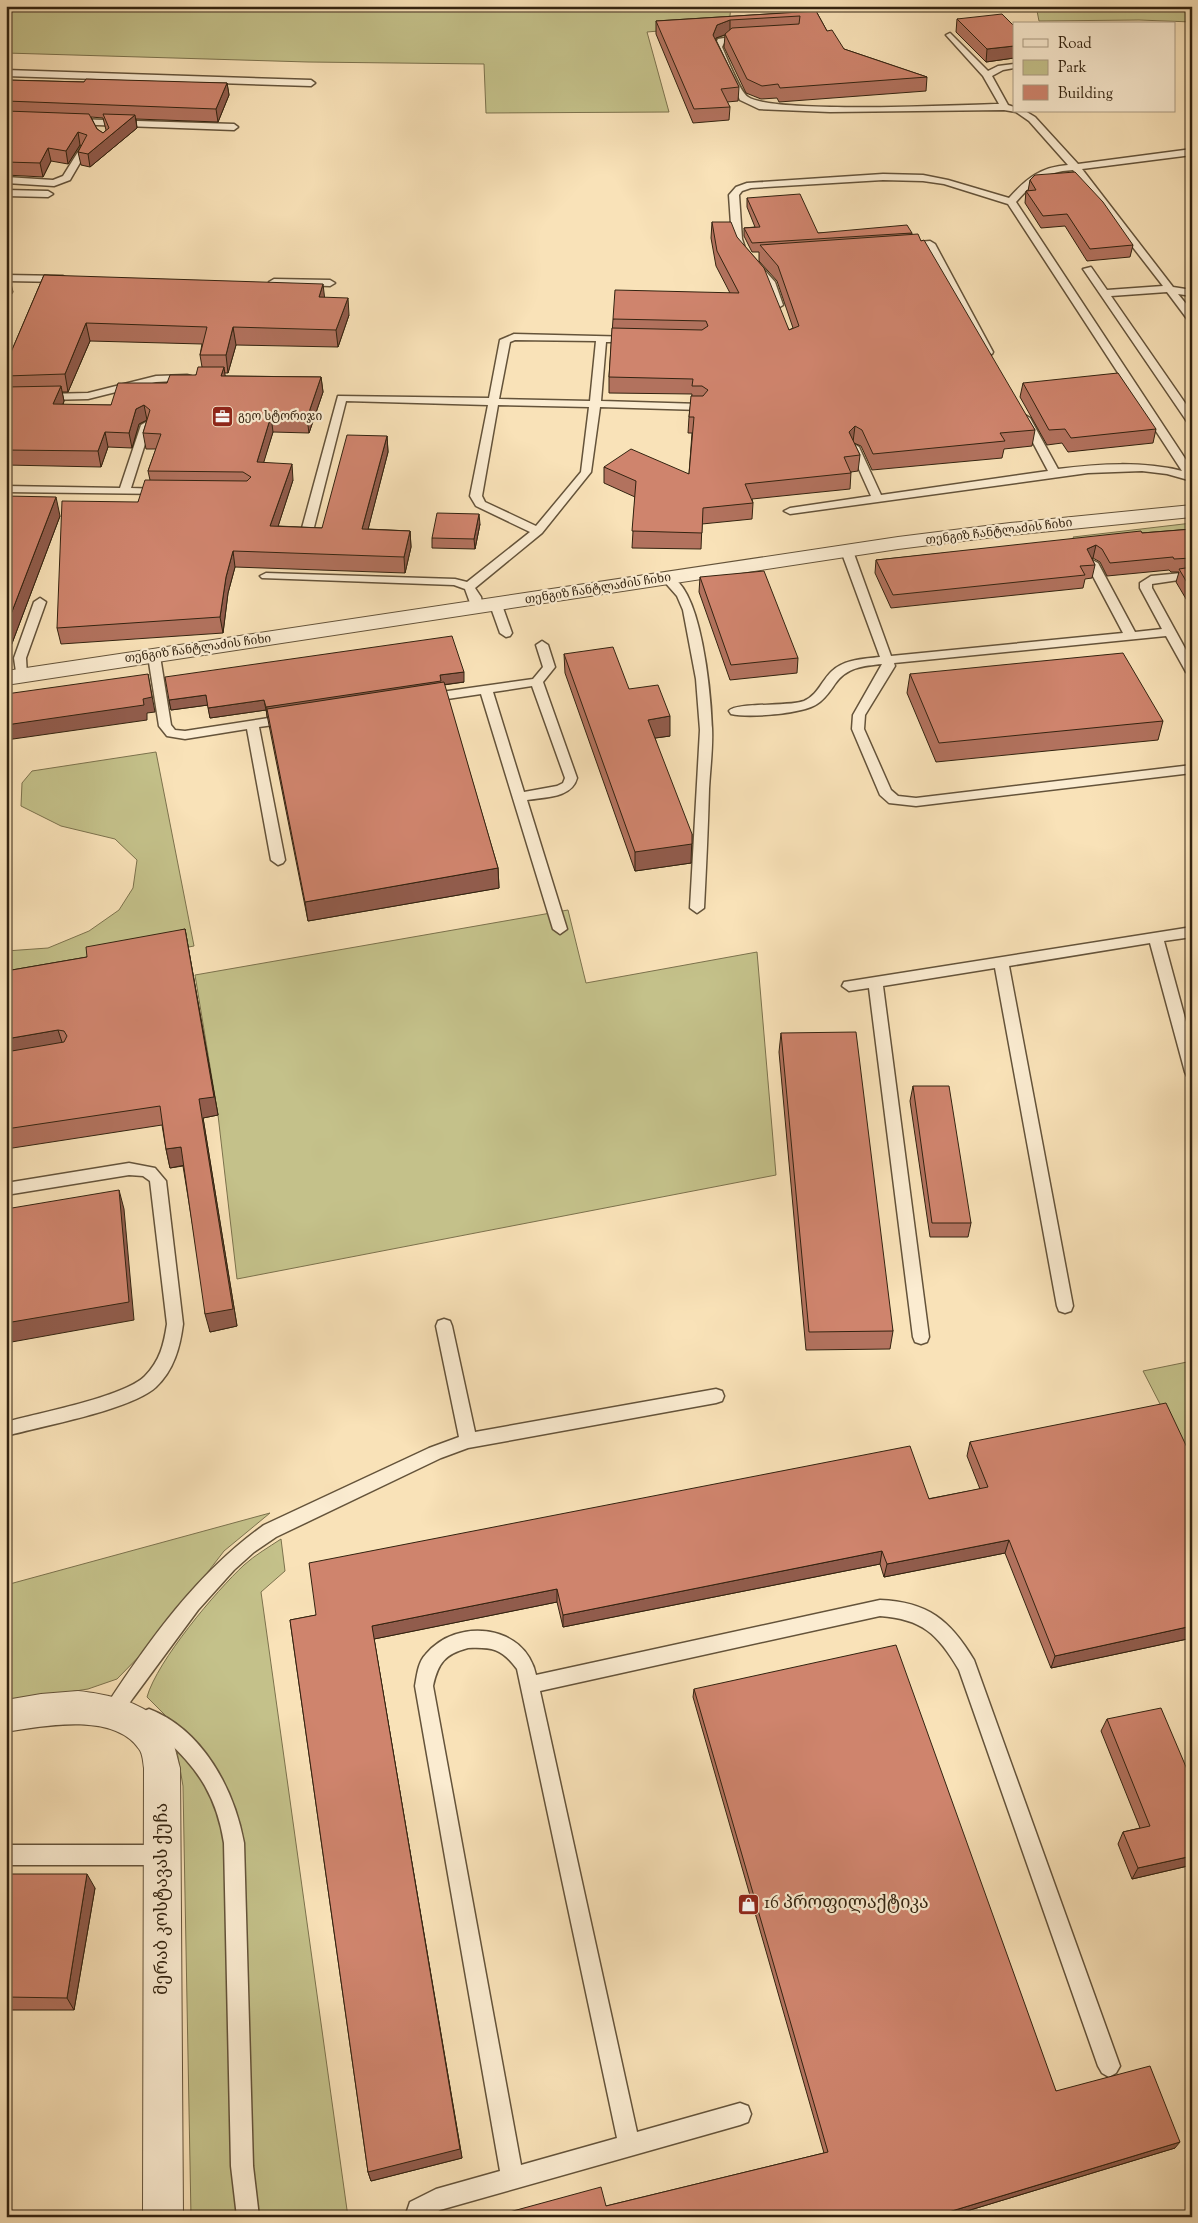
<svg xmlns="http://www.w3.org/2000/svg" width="1198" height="2223" font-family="'Sorts Mill Goudy','Noto Serif Georgian',serif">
	<rect width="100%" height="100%" fill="#f9e2b8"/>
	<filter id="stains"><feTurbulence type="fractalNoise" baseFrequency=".004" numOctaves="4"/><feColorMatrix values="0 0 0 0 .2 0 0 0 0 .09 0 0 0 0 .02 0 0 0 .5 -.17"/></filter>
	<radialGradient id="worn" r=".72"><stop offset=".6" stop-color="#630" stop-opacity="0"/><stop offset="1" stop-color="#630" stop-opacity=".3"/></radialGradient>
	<g fill="#c4c18a" stroke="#7c724d">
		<path d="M6,6H731L729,25L647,32L669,112L486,113L484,64L308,62L6,53Z"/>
		<path d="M1036,6H1192V22L1139,20L1039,21Z"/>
		<path d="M1192,523V542L1081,551L1073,537Z"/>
		<path d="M156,752L194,946L6,981V951L48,948L89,931L119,910L133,888L137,860L115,839L61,826L21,806L22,783L32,771Z"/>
		<path d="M568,910L586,983L757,952L776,1175L237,1279L218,1115L195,975Z"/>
		<path d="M1192,1361V1466L1143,1371Z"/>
		<path d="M270,1513L224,1551L157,1638L117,1679L88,1689L6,1702V1585Z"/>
		<path d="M281,1539L285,1571L261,1592L348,2217H191L183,1786L172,1722L147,1697C157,1661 216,1591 244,1565C255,1555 269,1547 281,1539Z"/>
	</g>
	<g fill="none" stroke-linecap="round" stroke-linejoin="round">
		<defs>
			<g id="service">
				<path d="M950,33L988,71L998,66L1014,64V68L1003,70L992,76L1008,105L1014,107V111H1025L1035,117L1078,164L1192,149V155L1082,169L1173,287L1192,290V296L1178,294L1192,311V321L1188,320L1167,292L1111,296L1192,413V424L1188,423L1083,269L1091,267L1107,290L1163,286L1073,170C1043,172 1035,181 1016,202L1192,469V481L1167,474L1142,471L1088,473L790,514L784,511L790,508L871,496L849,447L854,444L859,447L881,495L1048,471L1020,418L1025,415L1030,418L1058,469C1099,464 1142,461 1182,471L1008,204L944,184L923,181L883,180L751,188L742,191L739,195L742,239L745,248L775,282L783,305L778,308L773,305L765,283L736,249L732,239L729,195L736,187L747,183L883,174L923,175L948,180L1009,198C1027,178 1041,167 1068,165L1029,121L1016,112L1004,110L830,112L759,109L740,100L714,47L718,39L748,34V38L724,43L722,47C727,58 740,92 748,97C773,114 958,105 999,104L983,76L946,35Z"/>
				<path d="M6,70L311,80L315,83L311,86L6,76Z"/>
				<path d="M73,119L234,124L238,127L234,130L70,124L69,122Z"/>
				<path d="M81,147L88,149L70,180L54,186L6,183V177L53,180L63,176Z"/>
				<path d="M6,190L48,191L53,194L48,197L6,196Z"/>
				<path d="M930,241L935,244L993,352L992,354L983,352L927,247L906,249L901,246L906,243Z"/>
				<path d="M6,275L63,276L68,279L63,282L6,281Z"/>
				<path d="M274,279L330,280L335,283L330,286L271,284L269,282Z"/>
				<path d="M514,334L636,337L637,339L632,342H606L601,401L701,404L706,407L701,410L600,407L591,472L542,533L475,588L481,597L483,608L481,611H473L465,589L454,585L262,578L260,576L266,573L455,579L467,582L530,532L476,506L470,496L488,405L346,401L311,539L305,542L299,539L338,396L489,398L500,340ZM515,340L596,341L590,401L499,399L510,342ZM498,405L589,407L581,472L536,526L485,502L482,496Z"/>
				<path d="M187,375L191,376V380L156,382L88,399L6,401V395L88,393L156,376Z"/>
				<path d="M146,422L151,425L131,488L161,489L167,492L165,494L6,492V486L120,488L141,425Z"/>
				<path d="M847,548L853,551L891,656L1123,633L1086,563L1092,560L1098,563L1135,632L1162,629L1140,588V583L1151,576L1192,572V578L1152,584V588L1192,661V676L1186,672L1166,636L894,663L895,666L865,715L864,729L891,790L898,796L916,798L1192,765V773L916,806L889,803L880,795L852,729L853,715L882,664C863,666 847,667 835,684C830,691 825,699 817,704C802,714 749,718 731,714L729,711C736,702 788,707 804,701C818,695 822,680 832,671C845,659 864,659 880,657L841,551Z"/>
				<path d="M668,576C702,584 711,698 712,728C713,748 710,769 709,789C708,829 706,868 704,908L697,913L690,908L700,730L696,679L683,610L677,596L662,579Z"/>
				<path d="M40,598L46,602L26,658L27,676L21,680L17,679L14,658L34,602Z"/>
				<path d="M496,601L502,605L512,633L510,636L506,637L500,633L490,605Z"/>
				<path d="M542,641L548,645L555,667L543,682L577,778C572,798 545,797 527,800L567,929L560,934L553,929L481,694L427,702L421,698L427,694L533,679L543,667L536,645ZM532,686L565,778L563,783L557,786L524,792L493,692Z"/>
				<path d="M154,652L160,656L171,725L175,730L185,731L288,715L294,719L288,723L259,727L285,860L283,863L278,865L271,860L247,729L185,739L167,736L159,726L148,656Z"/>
				<path d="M1192,927V937L1164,941L1192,1044V1077L1187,1076L1185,1072L1150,943L1009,966L1073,1306L1071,1311L1065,1313L1059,1311L1057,1306L995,968L883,986L929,1337L927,1342L921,1344L915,1342L913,1337L869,988L849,991L842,986L844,982Z"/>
				<path d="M129,1163L155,1168L166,1181L183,1324C180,1347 174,1370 156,1387C131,1410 42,1426 6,1436V1422C38,1413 124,1397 145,1376C160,1361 164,1344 167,1324L150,1181L143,1176L129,1175L6,1195V1183Z"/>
				<path d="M444,1319L450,1321L452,1326L475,1432L716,1389L722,1391L724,1396L722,1401L716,1403L468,1448L441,1458L276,1537L254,1552L234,1570L198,1610L133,1698L126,1708L128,1713L126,1719L119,1722L106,1718L104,1712L106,1706C150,1639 198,1572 264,1525L429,1448L459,1437L436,1326L438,1321Z"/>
				<path d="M880,1600C928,1602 950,1620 974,1660L1120,2066L1116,2073L1109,2077L1102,2073L1098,2066L959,1670C938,1634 922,1619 880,1616L540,1691L637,2132L740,2103L748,2106L751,2114L748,2122L740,2125L440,2210L428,2217H405L410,2202L436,2189L500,2171L415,1686C417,1675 418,1662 426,1654C457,1617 525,1624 536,1675ZM468,1648C493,1647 502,1649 517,1669L617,2138L521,2165L433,1686C438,1663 445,1654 468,1648Z"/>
				<path d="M149,1709C203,1730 234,1789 244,1843L253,2166L259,2217H237L231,2166L224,1843C217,1799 200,1770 166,1740C158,1732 144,1728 140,1718L142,1712Z"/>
				<path d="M6,1845H163L170,1848L173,1855L170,1862L163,1865H6Z"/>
			</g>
			<g id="minor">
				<path d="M1192,505V517L1010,535L898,549L6,685V671L898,537L1010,523Z"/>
				<path d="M78,1691C107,1694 147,1702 166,1728C174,1739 176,1755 180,1768L183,2217H143L144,1768C143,1762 143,1754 139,1749C114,1712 43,1726 6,1732V1700L41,1694Z"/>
			</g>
		</defs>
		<use href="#service" stroke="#64533a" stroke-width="3"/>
		<use href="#minor" stroke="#64533a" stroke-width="2"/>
		<use href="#service" fill="#fbecd1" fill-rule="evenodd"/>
		<use href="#minor" fill="#fbecd1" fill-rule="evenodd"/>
	</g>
	<g fill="#b2725e" stroke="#332310" fill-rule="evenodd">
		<path d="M816,11L827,31L844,49L927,77L926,91L779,102L777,98L761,99L746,93L724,47L725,35L716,38V40L739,87L738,101L727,102L730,107L729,120L693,123L656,34V21Z"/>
		<path d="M957,19L1014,26V58L986,62L956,32Z"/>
		<path d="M6,80L84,82L227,83L229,95L218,122L136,119L137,128L90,167L81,165L78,152L82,146L80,145L68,164L51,161L43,177L6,175ZM91,117L103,118L106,130L103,133L97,129Z"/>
		<path d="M1030,180L1133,245L1130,257L1087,261L1065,226L1041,228L1025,203L1026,191H1028Z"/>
		<path d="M747,198L818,233H912V235L1035,430L1032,446L1004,449L1002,458L872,470L861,446L854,443L860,455L858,471L851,472L850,489L752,499L753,503L752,519L702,524L701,549L632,548L635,497L604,483V467L689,474L692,433H688L689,417L692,394L609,393V377L613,319L730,293L716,266L711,238L712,222L737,237L789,330L793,328L777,281L759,261V252H752L744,236V228L755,227L747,207Z"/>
		<path d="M44,275L324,297L349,315L338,347L236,345L228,373H224L225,376L321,377L323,392L309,433L273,432L263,463L293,480L278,526L322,528L387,436L388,452L368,529L410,531L411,547L405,573L235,567L228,593L223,633L61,644L57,628L138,502L150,480L148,471L156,449H146L143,433L147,420L139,424L132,448L108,447L101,467L6,465V364ZM90,341L202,344L200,355L202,367L196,375L167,383L111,405H63L64,401L62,392H68Z"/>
		<path d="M1023,383L1156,429L1153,443L1068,452L1062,443L1047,445L1020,397Z"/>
		<path d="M6,496L60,516L11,646H6Z"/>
		<path d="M480,524L475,549L432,548V538Z"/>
		<path d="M1192,529V609L1176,582L1179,572H1171L1169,570L1107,576L1100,562L1093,558L1092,559L1095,565L1092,578L1085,579L1083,588L891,608L875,573L876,560L1142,533Z"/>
		<path d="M700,577L798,658L797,673L730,680L699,592Z"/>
		<path d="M564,654L629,689L670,736L655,738L691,863L635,871L565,673Z"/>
		<path d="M910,674L1163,721L1158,740L936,762L907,693Z"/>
		<path d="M464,682L444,685L498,868L499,888L308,921L266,710L210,718L208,705L171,710L169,700Z"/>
		<path d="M185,929L218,1115L203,1118L237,1326L210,1332L183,1166L170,1168L166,1149L162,1125L6,1149V971L87,957Z"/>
		<path d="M781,1033L893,1331L890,1349L806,1350L779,1052Z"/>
		<path d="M913,1086L971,1223L968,1237H930L910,1101Z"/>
		<path d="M970,1442L1192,1458V1638L1051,1668L1005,1553L884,1577L880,1564L563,1627L557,1602L374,1639L462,2158L371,2181L368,2172L290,1620L980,1489L967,1456Z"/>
		<path d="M694,1689L1056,2091L1175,2148L947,2217H491L606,2206L824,2153L693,1697Z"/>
		<path d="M1107,1719L1192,1781V1865L1132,1879L1118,1844L1123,1832L1140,1828L1101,1731Z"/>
		<path d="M6,1874L95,1888L74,2010H6Z"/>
	</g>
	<g fill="#915c4c" stroke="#332310">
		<path d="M730,20V33L716,38L712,48L713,35L717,25Z"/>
		<path d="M1014,46V58L986,62L987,49Z"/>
		<path d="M227,83L229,95L218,122L216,109Z"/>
		<path d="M135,115L137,128L90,167L88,154Z"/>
		<path d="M78,132L80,145L68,164L66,151Z"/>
		<path d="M48,148L51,161L43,177L40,163Z"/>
		<path d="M9,275L13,292L6,304V280Z"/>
		<path d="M323,284L325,301L319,297Z"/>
		<path d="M348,298L349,315L338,347L336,330Z"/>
		<path d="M86,323L90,341L68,392L65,374Z"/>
		<path d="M233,327L236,345L228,373L226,355Z"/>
		<path d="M224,367L226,382L221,376Z"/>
		<path d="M321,377L323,392L309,433L307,418Z"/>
		<path d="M61,386L64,401L57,420L53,404Z"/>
		<path d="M144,405L147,420L139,424L132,448L129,433L136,409Z"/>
		<path d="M271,416L273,432L259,478L257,462Z"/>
		<path d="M855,426L853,442L849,432Z"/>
		<path d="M105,432L108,447L101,467L98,451Z"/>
		<path d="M387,436L388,452L364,545L362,529Z"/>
		<path d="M292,464L293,480L273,542L270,526Z"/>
		<path d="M56,497L60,516L11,646L6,627Z"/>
		<path d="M479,514L480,524L475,549L474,539Z"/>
		<path d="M410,531L411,547L405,573L404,557Z"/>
		<path d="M1096,545L1093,558L1084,562L1087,549Z"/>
		<path d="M233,551L235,567L228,593L223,633L220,617L226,577Z"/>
		<path d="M464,672V682L441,685L267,717L266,707L440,675Z"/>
		<path d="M148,674L155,712L147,713V720L6,740V725L143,699Z"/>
		<path d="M206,695L208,705L171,710L169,700Z"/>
		<path d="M264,700L266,710L210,718L208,708Z"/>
		<path d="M670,716V736L648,739V720Z"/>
		<path d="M692,834L691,863L635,871V852Z"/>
		<path d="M498,868L499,888L308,921L305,902Z"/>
		<path d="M185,929L218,1115L203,1118L237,1326L210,1332L205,1314Z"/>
		<path d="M58,1030L64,1048L6,1058V1039Z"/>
		<path d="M181,1147L185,1165L170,1168L166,1149Z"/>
		<path d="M119,1190L124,1209L134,1320L6,1343V1323Z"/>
		<path d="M1009,1540L1005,1553L884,1577L887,1564Z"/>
		<path d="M882,1551L880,1564L563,1627V1615Z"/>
		<path d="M557,1589V1602L374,1639L462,2158L371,2181L368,2172L372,1626Z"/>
		<path d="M1192,1626V1638L1051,1668L1055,1656Z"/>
		<path d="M1192,1856V1865L1132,1879L1138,1868Z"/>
		<path d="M87,1874L95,1888L74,2010L67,1998Z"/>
		<path d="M1180,2142L1175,2148L947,2217H932Z"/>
	</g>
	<g fill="#cf846d" stroke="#332310">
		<path d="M816,11L827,31L832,30L844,49L927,77L780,88L778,84L762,86L747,79L725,34L732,28L799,24L800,16L730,20L717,25L713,35L739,87L721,89L730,107L694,109L656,21Z"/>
		<path d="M1002,14L1014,26V46L987,49L957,19Z"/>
		<path d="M86,79L227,83L216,109L6,101V80L84,82Z"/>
		<path d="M6,111L89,114L97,129L103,133L109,128L103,114L135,115L88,154L78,152L87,135L78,132L66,151L48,148L40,163L6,162Z"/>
		<path d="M1075,172L1103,202L1133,245L1090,249L1067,214L1043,216L1026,191L1036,190L1030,180L1035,175Z"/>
		<path d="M800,194L818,233L907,225L912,233L752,243L744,228L760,227L747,198Z"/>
		<path d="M712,222H731L737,237L764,268L789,330L799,326L778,266L760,245L918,234L921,241L924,240L1035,430L1000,433L1005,441L873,454L862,430L855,426L849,432L860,455L844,457L851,473L745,484L753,503L703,508L702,533L632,531L636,481L604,467L631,449L689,474L694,417H689L691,396H703L708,390L702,386H692L693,379L609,377L612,328L702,330L708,326L706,321L613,319L615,290L739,293L717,251Z"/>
		<path d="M6,275H9L6,280Z"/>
		<path d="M44,275L323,284L319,297L348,298L336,330L233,327L226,355H200L207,327L86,323L65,374L6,376V364Z"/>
		<path d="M198,367H224L221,376L321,377L307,418L271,416L257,462L292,464L270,526L322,528L347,435L387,436L362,529L410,531L404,557L233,551L226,577L220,617L57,628L62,501L138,502L145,480L247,481L251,477L243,472L148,471L161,434L143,433L150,410L144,405L136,409L129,433L105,432L98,451L6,450V387L61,386L53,404L111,405L118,383H167L170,375H196Z"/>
		<path d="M1118,373L1156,429L1071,438L1065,429L1049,430L1023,383Z"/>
		<path d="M6,496L56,497L6,627Z"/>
		<path d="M437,513L479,514L474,539L432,538Z"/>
		<path d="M1192,529V558L1174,559L1173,557L1110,563L1102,549L1096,545L1087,549L1095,565L1080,566L1085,575L893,595L876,560L1141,531L1142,533Z"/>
		<path d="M1192,567V591L1179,569Z"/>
		<path d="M764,571L798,658L731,665L700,577Z"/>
		<path d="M452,636L464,672L440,675L441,681L266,707L264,700L208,708L206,695L169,700L165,677Z"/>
		<path d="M613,647L629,689L658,685L670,716L648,720L692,834V844L635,852L564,654Z"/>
		<path d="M1123,653L1163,721L939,743L910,674Z"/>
		<path d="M148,674L152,697L143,699L144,705L6,725V694Z"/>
		<path d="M444,682L498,868L305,902L267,709Z"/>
		<path d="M185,929L214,1097L199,1099L233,1309L205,1314L181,1147L166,1149L160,1106L6,1129V1052L64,1042L67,1036L64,1031L58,1030L6,1039V971L87,957L86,947Z"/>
		<path d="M856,1032L893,1331L809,1332L781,1033Z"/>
		<path d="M913,1086H949L971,1223H932Z"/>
		<path d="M119,1190L129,1302L6,1323V1209Z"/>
		<path d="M1166,1403L1192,1458V1626L1055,1656L1009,1540L887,1564L882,1551L563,1615L557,1589L372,1626L460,2149L368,2172L290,1620L316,1615L309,1563L910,1446L929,1499L988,1487L970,1442Z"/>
		<path d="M896,1645L1056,2091L1150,2066L1180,2142L932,2217H491L601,2187L606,2206L828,2152L694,1689Z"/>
		<path d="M1161,1708L1192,1781V1856L1138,1868L1123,1832L1150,1826L1107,1719Z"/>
		<path d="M6,1874H87L67,1998L6,1997Z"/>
	</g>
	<defs>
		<symbol id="office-square" viewBox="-11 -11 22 22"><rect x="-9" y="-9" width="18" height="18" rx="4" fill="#8f2418" stroke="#fbecd1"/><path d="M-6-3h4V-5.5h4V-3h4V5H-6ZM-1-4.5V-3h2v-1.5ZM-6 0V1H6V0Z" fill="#fff"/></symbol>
		<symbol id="shop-square" viewBox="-11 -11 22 22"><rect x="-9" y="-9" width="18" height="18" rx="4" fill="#8f2418" stroke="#fbecd1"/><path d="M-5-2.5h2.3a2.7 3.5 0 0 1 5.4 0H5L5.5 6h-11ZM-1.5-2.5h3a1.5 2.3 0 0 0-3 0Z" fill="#fff"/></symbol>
	</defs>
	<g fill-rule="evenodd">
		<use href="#office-square" x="210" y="404" width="25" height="25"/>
		<use href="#shop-square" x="736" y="1892" width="25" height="25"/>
	</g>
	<g text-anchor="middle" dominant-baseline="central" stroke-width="4.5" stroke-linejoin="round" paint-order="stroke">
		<g font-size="12" fill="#332310" stroke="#fbecd1" text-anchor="start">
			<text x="238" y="417">გეო სტორიჯი</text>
		</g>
		<g font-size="12" fill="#332310" stroke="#fbecd1">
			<text transform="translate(999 532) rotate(-7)">თენგიზ ჩანტლაძის ჩიხი</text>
			<text transform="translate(598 589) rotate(-9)">თენგიზ ჩანტლაძის ჩიხი</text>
			<text transform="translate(198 649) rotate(-8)">თენგიზ ჩანტლაძის ჩიხი</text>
		</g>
		<g font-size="18" fill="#332310" stroke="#fbecd1">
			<text transform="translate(163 1899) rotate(-90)">მერაბ კოსტავას ქუჩა</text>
		</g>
		<g font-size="18" fill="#332310" stroke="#fbecd1" text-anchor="start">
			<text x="764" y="1904">16 პროფილაქტიკა</text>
		</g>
	</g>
	<rect width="1198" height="2223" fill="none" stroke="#f9e2b8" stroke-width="25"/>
	<rect x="8" y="8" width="1183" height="2208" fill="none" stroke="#332310" stroke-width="2.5"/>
	<rect x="12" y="12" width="1173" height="2198" fill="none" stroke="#332310"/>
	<rect x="1013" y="22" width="162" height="90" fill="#fbecd1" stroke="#ab9c84"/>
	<rect x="1023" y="39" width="25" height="8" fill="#fbecd1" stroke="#ab9c84"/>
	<text x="1058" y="48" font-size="15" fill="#332310">Road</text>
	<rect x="1023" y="60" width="25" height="15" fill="#c4c18a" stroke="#ab9c84"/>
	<text x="1058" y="72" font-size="15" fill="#332310">Park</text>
	<rect x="1023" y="85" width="25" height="15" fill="#cf846d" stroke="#ab9c84"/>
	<text x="1058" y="98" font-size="15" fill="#332310">Building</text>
	<rect width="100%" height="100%" filter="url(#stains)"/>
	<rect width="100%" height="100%" fill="url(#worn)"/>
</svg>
